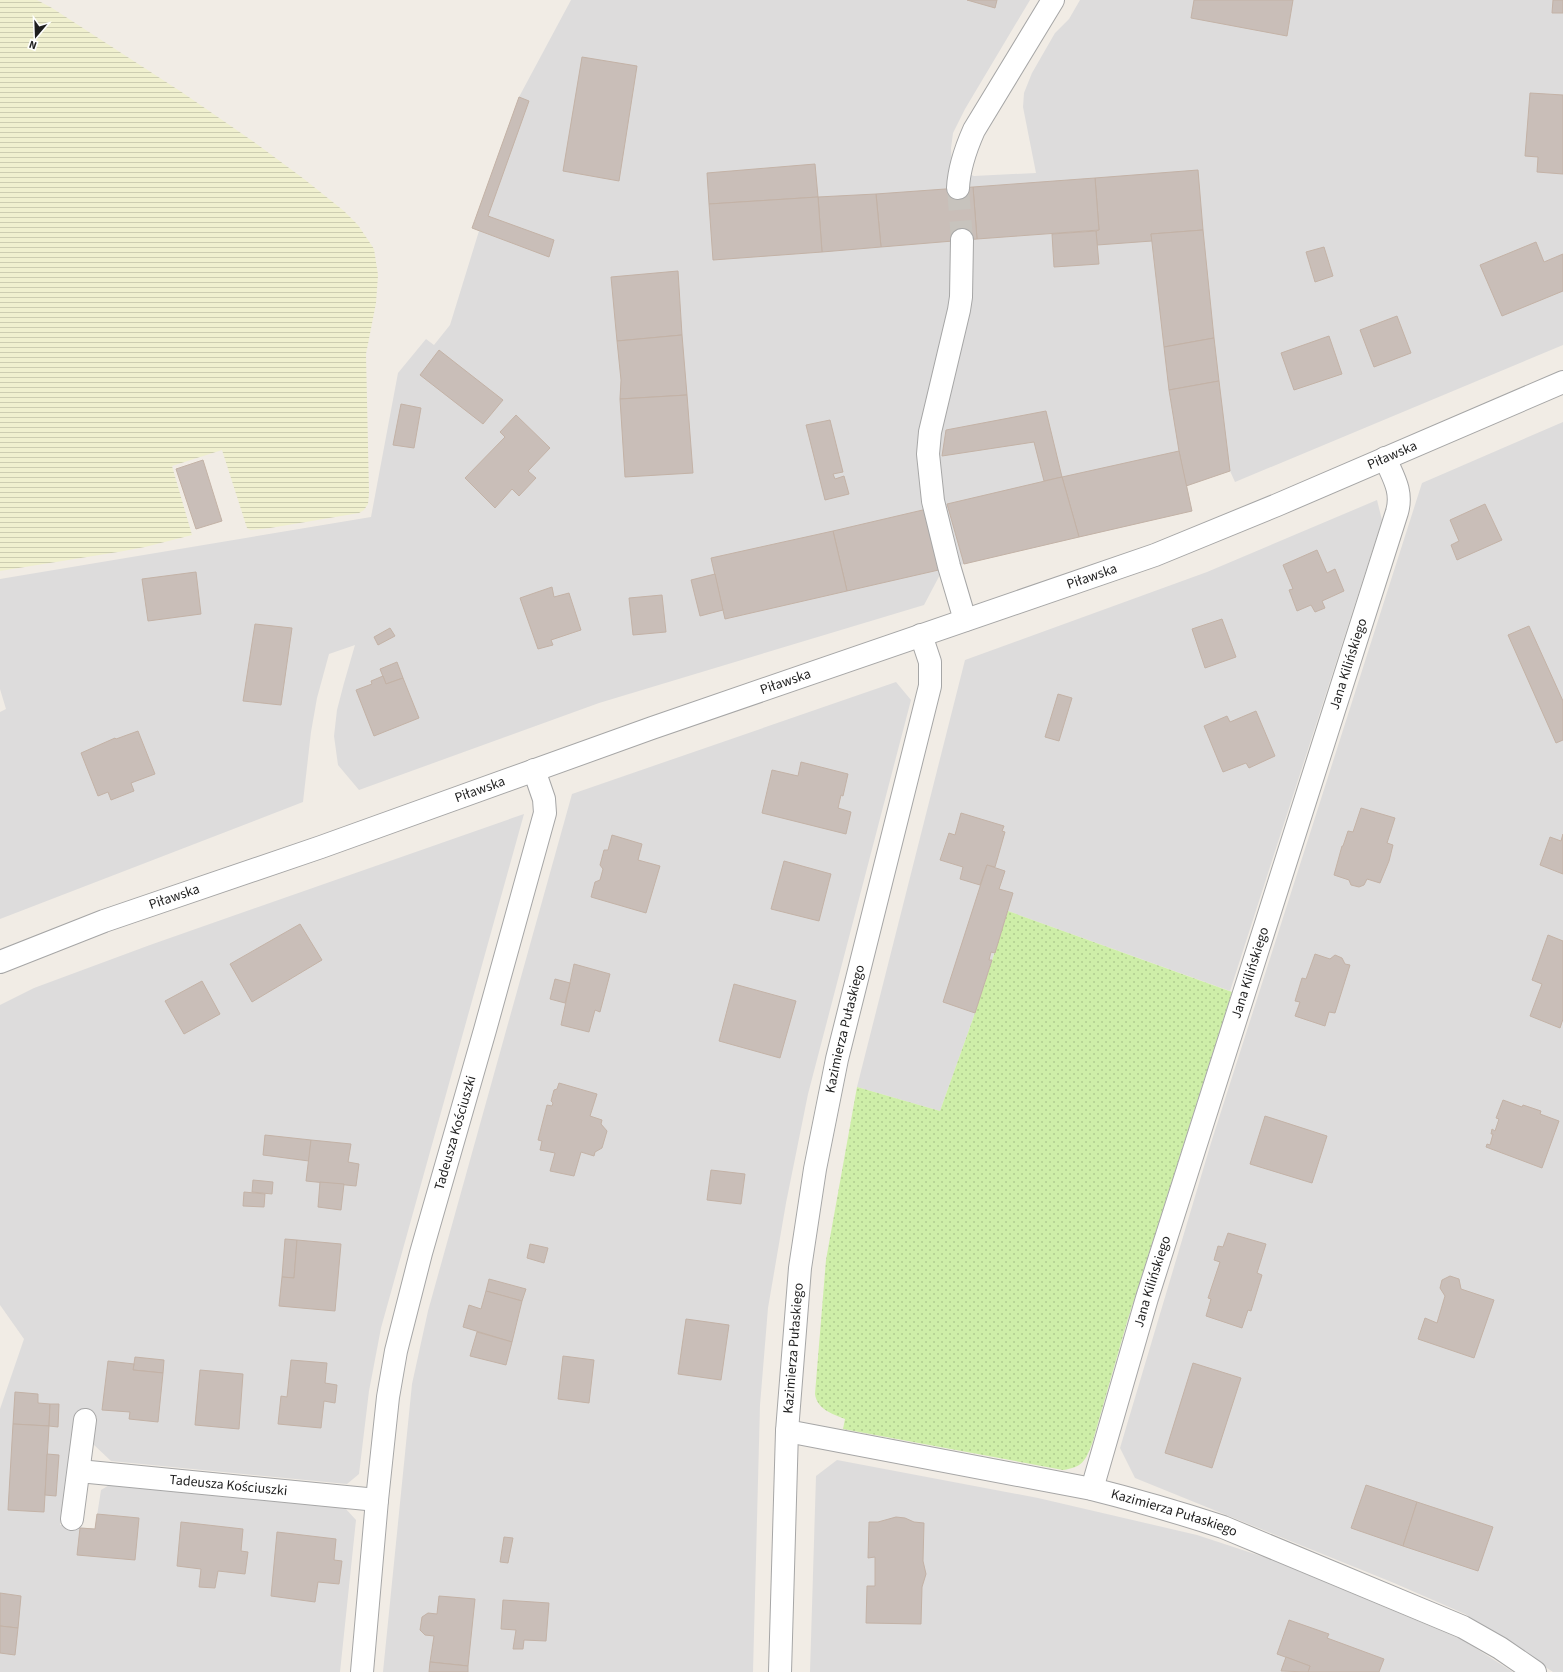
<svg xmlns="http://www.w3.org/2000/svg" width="1563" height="1672" font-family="'Source Sans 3',sans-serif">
	<defs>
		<pattern id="farmland-rules" width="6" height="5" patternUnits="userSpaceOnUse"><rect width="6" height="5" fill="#f0f0cf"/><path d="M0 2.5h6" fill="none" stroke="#cdcdb1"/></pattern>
		<pattern id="grass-dots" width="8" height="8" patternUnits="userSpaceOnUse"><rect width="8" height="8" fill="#ceeea8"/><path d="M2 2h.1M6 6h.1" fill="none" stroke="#b0cc90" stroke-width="1.8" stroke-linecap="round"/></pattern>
	</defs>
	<rect width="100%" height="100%" fill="#f1ece5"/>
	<g fill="#dddcdc">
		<path d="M571,0H1030L965,109L953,133L951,148L952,168L974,176L1036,173L1023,107L1024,93L1032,73L1055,33L1069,19L1080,0H1563V345L1235,482L1230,471L1187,486L1192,511L943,569L924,605L599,703L359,790L338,765L334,736L337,710L344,683L355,645L329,654L317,698L311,732L303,802L0,919V712L6,709L0,689V579L371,517L398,373L426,339L434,345L450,325L479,231L472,228L519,97Z"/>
		<path d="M1563,422V1672H1553L1465,1614L1394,1583L1135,1478L1120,1448L1211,1143L1422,483Z"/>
		<path d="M1377,500L1382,520L1230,991L1008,911L975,1013L940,1111L857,1087L965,660L1207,572Z"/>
		<path d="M896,682L911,700L808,1094L786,1203L768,1308L760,1405L753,1672H383L412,1384L428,1311L572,794Z"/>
		<path d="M524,814L381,1328L369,1391L359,1474L347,1484L111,1461L93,1444L97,1417L75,1414L60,1525L95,1529L101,1490L111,1484L345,1508L356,1520L340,1672H0V1409L24,1339L0,1305V1005L34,988L150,945Z"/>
		<path d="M837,1460L1038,1498L1197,1535L1270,1559L1463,1640L1513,1672H810L816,1476Z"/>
	</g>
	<path fill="url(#farmland-rules)" d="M0,0H37L52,8L183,93L254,142L304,179L344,211L358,225L374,249L378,275L376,303L366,354L369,493L368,504L364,510L359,513L270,528L251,530L247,528L222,450L172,466L192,535L145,547L118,552L0,571Z"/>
	<path fill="url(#grass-dots)" d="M1008,911L1232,992L1127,1322L1092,1444C1085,1462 1082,1467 1063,1470L843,1429L845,1419C832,1414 817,1409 815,1394L826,1260L857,1087L940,1111L975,1013Z"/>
	<g fill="#c9beb8" stroke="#c3b2a6">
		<path d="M967,0H997L995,8Z"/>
		<path d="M1194,0H1293L1287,36L1191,18Z"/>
		<path d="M1553,0H1563V13H1552Z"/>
		<path d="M582,57L637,66L619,181L563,171Z"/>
		<path d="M1530,93L1563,95V174L1537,172L1538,157L1525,156Z"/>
		<path d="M519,97L529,101L488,216L554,240L549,257L472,228Z"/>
		<path d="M815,164L818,197L709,204L707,173Z"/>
		<path d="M1198,170L1203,230L1151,234L1152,241L1097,245L1096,231L1099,230L1095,178Z"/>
		<path d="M1095,178L1099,230L977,239L973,187Z"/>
		<path d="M973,187L977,239L881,247L876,194Z"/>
		<path d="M876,194L881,247L822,252L818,197Z"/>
		<path d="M818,197L822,252L713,260L709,204Z"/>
		<path d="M1203,230L1214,338L1164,347L1151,234Z"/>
		<path d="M1096,231L1099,264L1054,267L1052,234Z"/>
		<path d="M1536,242L1544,262L1563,254V291L1502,316L1480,265Z"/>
		<path d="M1324,247L1333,276L1315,282L1306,252Z"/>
		<path d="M678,271L682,335L617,341L611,277Z"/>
		<path d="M1397,316L1411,353L1374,367L1360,330Z"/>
		<path d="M682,335L687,395L620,399L621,380L617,341Z"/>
		<path d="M1329,336L1342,374L1294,390L1281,353Z"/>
		<path d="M1214,338L1219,381L1169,390L1164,347Z"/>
		<path d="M439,350L503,400L483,424L420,375Z"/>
		<path d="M1219,381L1230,471L1186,486L1179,451L1169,390Z"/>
		<path d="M687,395L693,473L625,477L620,399Z"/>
		<path d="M401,404L421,408L414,448L393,445Z"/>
		<path d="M1046,411L1062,477L1044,481L1034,442L942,456L946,430Z"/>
		<path d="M516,415L550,448L528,471L536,478L519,496L512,489L495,508L465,478L505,437L500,432Z"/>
		<path d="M830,420L843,472L833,474L835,479L844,476L849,494L825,500L806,425Z"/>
		<path d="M1179,451L1192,511L1079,537L1062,477Z"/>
		<path d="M203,460L222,521L196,529L176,469Z"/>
		<path d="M1062,477L1079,537L964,564L947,504Z"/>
		<path d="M1485,504L1502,540L1457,560L1451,545L1459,541L1450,520Z"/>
		<path d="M927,509L943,569L847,591L833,531Z"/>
		<path d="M833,531L847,591L725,619L711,558Z"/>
		<path d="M1317,550L1327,573L1335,569L1344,591L1322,601L1325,608L1315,612L1311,605L1297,611L1289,590L1293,589L1283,565Z"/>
		<path d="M196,572L201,614L148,621L142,579Z"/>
		<path d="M715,574L723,610L700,616L691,580Z"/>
		<path d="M552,587L554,597L569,593L581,630L551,640L553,645L538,649L520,598Z"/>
		<path d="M662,595L666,632L633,635L629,598Z"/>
		<path d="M1222,619L1236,657L1205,668L1192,629Z"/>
		<path d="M255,624L292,628L281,705L243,701Z"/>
		<path d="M1529,626L1563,701V740L1556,743L1508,635Z"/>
		<path d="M390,628L395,636L378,645L374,637Z"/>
		<path d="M397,662L403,678L386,684L380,669Z"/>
		<path d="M383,676L386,684L403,678L419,718L374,736L356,690L372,684L371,681Z"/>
		<path d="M1058,694L1072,698L1059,741L1045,737Z"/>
		<path d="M1256,711L1275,756L1249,768L1246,763L1223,772L1204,726L1227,716L1230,722Z"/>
		<path d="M138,731L155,774L131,783L134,791L111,800L108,792L98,796L81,753L115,738L116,739Z"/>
		<path d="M801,762L848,774L843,796L841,795L838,808L851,812L846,834L762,813L772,770L798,776Z"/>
		<path d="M1361,808L1395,818L1387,843L1393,845L1389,861L1380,883L1367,879L1364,885L1359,887L1351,885L1349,880L1334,875L1342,846H1343L1348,831L1353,832Z"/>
		<path d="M961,813L1004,826L1002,831L1005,832L995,867L987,865L980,885L960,879L963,867L940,860L949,833L955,835Z"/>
		<path d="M1563,834V874L1540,865L1550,837L1561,841Z"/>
		<path d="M612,835L642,844L638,860L660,866L646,913L591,897L595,882L600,880L603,869L600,865L604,850H608Z"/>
		<path d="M784,861L831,874L819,921L771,909Z"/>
		<path d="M987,865L1005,871L999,889L1013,893L995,953L991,952L989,960H992L975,1013L943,1002Z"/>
		<path d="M300,924L322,960L252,1002L230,964Z"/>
		<path d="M1548,935L1563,941V1019L1560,1028L1530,1016L1542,984L1532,980Z"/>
		<path d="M1315,954L1330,959L1335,955L1342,958L1345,964L1350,965L1335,1013L1329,1012L1325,1026L1295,1016L1300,1002L1295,1001L1302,978L1306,979Z"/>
		<path d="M574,964L610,974L600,1012L595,1010L589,1032L561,1025Z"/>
		<path d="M555,979L570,983L565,1003L550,999Z"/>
		<path d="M202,981L220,1014L184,1034L165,1001Z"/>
		<path d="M734,984L796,1001L780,1058L719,1041Z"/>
		<path d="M559,1083L597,1094L590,1116L602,1120L601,1124L607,1131L602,1148L595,1152L594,1156L581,1152L574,1176L550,1171L555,1153L540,1150L542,1141L538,1140L547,1105L552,1106L553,1103L551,1101L554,1090L557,1089Z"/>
		<path d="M1503,1100L1522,1107L1523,1105L1541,1111L1540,1114L1559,1121L1542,1168L1486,1147L1487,1144L1490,1145L1493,1134H1491L1492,1129L1495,1131L1499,1119L1496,1118Z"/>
		<path d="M1265,1116L1327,1136L1312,1183L1250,1164Z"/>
		<path d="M265,1135L311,1140L309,1161L263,1155Z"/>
		<path d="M311,1140L351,1144L348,1162L359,1164L356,1186L306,1181Z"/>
		<path d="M711,1170L745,1174L741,1204L707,1200Z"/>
		<path d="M253,1180L273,1182L272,1194L252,1192Z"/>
		<path d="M320,1182L344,1184L341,1210L318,1207Z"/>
		<path d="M244,1192L265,1194L264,1207L243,1206Z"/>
		<path d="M1228,1233L1266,1244L1257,1273L1262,1275L1251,1311L1248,1310L1242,1328L1206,1316L1211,1299L1208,1298L1220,1262L1214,1260L1218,1246L1223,1247Z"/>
		<path d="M285,1239L297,1240L294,1278L282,1277Z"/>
		<path d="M297,1240L341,1244L335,1311L279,1306L282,1277L294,1278Z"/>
		<path d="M530,1244L548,1248L544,1263L527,1258Z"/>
		<path d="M1450,1276L1459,1279L1461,1289L1494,1300L1474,1358L1418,1339L1425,1318L1437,1323L1445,1296L1440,1288L1442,1280Z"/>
		<path d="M489,1279L526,1289L522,1301L486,1291Z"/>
		<path d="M486,1291L522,1301L512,1342L463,1327L469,1305L481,1309Z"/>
		<path d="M686,1319L729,1325L721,1380L678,1374Z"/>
		<path d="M477,1332L512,1342L506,1365L470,1356Z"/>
		<path d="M563,1356L594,1360L589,1403L558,1399Z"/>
		<path d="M135,1357L164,1360L163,1373L133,1370Z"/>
		<path d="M291,1360L327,1363L325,1383L337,1385L335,1403L324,1401L321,1428L278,1424L281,1396L287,1397Z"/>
		<path d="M108,1361L134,1364L133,1370L163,1373L158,1422L129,1419L130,1412L102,1410Z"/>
		<path d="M1193,1363L1241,1378L1212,1468L1165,1453Z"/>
		<path d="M200,1370L243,1374L239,1429L195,1425Z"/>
		<path d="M15,1392L38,1394V1403L50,1404L49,1426L13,1424Z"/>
		<path d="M50,1404H59L58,1427L49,1426Z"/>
		<path d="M13,1424L49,1426L44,1512L8,1510Z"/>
		<path d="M47,1454L59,1455L56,1496L45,1495Z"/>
		<path d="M1366,1485L1417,1502L1403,1546L1351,1528Z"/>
		<path d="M1417,1502L1493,1527L1478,1571L1403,1546Z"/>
		<path d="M97,1514L139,1518L135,1560L77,1555L80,1528L95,1529Z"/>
		<path d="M896,1517L905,1518L914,1522L924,1523L923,1561L926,1574L922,1587L921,1624L866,1623L867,1586H875V1557L868,1558L869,1522H878Z"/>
		<path d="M181,1522L243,1529L241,1551L248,1552L245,1574L218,1571L215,1588L199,1587L201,1569L177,1566Z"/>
		<path d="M277,1532L336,1539L334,1560L342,1561L339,1584L318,1582L315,1602L271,1596Z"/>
		<path d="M504,1537L513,1538L508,1563L500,1562Z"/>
		<path d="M0,1593L21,1596L18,1628L0,1626Z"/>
		<path d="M439,1596L475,1599L468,1666L430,1662L434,1636L425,1635L420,1630L422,1617L428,1613L437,1614Z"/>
		<path d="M503,1600L549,1603L546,1641L524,1640L523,1649H513L516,1630L501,1629Z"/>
		<path d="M1289,1620L1329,1634L1327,1638L1384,1659L1379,1672H1308L1310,1666L1277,1654Z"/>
		<path d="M0,1626L18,1628L15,1655L0,1653Z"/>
		<path d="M1286,1657L1310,1666L1308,1672L1281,1671Z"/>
		<path d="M430,1662L468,1666V1672H429Z"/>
	</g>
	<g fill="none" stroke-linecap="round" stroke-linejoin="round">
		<path stroke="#c7c3bd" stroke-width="22" stroke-dasharray="22 11" stroke-linecap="butt" d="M958,188L962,240"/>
		<defs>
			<g id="minor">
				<path d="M958,188C959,168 966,148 974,130L1053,0"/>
				<path d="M962,240L961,297L959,310L930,432L928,454L933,501L949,566L965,620"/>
				<path id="s1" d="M0,962L104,921L321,847L652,728L1155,555L1277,505L1563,382"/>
				<path id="s2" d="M787,1431L1092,1489C1136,1500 1180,1513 1223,1527L1463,1627L1500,1648L1535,1672"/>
				<path id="s3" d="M79,1471L377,1500"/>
				<path id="s4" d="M1092,1489L1147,1298L1397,512C1403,491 1393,477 1385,458"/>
				<path d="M72,1519L85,1420"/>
				<path id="s5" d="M362,1672L377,1500L388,1397L396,1351L421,1253L485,1030L545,813L544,799L534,770"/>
				<path id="s6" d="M780,1672L787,1431L800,1268L815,1169L837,1059L930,686V662L921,635"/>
			</g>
		</defs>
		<use href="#minor" stroke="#a6a6a6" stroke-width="24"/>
		<use href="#minor" stroke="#fff" stroke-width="22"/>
	</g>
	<g text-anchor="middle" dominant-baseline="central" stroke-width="3.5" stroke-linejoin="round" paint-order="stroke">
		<g font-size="14" fill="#1f1f1f" stroke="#fff">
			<text stroke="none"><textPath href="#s1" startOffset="1482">Piławska</textPath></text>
			<text stroke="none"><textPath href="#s1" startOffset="1158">Piławska</textPath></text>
			<text stroke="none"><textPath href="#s4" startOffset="864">Jana Kilińskiego</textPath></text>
			<text stroke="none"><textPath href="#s1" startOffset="834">Piławska</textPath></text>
			<text stroke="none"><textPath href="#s1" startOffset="510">Piławska</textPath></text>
			<text stroke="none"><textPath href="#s1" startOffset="186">Piławska</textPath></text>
			<text stroke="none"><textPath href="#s4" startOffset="540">Jana Kilińskiego</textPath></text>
			<text stroke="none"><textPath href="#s6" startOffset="648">Kazimierza Pułaskiego</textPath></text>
			<text stroke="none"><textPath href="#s5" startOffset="549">Tadeusza Kościuszki</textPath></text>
			<text stroke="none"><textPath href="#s4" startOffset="216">Jana Kilińskiego</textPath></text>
			<text stroke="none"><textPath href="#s6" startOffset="324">Kazimierza Pułaskiego</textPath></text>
			<text stroke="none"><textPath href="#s3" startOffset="150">Tadeusza Kościuszki</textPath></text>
			<text stroke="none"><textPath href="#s2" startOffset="396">Kazimierza Pułaskiego</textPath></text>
		</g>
	</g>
	<g transform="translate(36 36) rotate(199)" stroke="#ffffff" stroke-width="3" paint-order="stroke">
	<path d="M0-3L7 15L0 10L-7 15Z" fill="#1f1f1f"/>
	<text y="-6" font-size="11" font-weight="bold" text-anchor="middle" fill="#1f1f1f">N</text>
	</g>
</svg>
